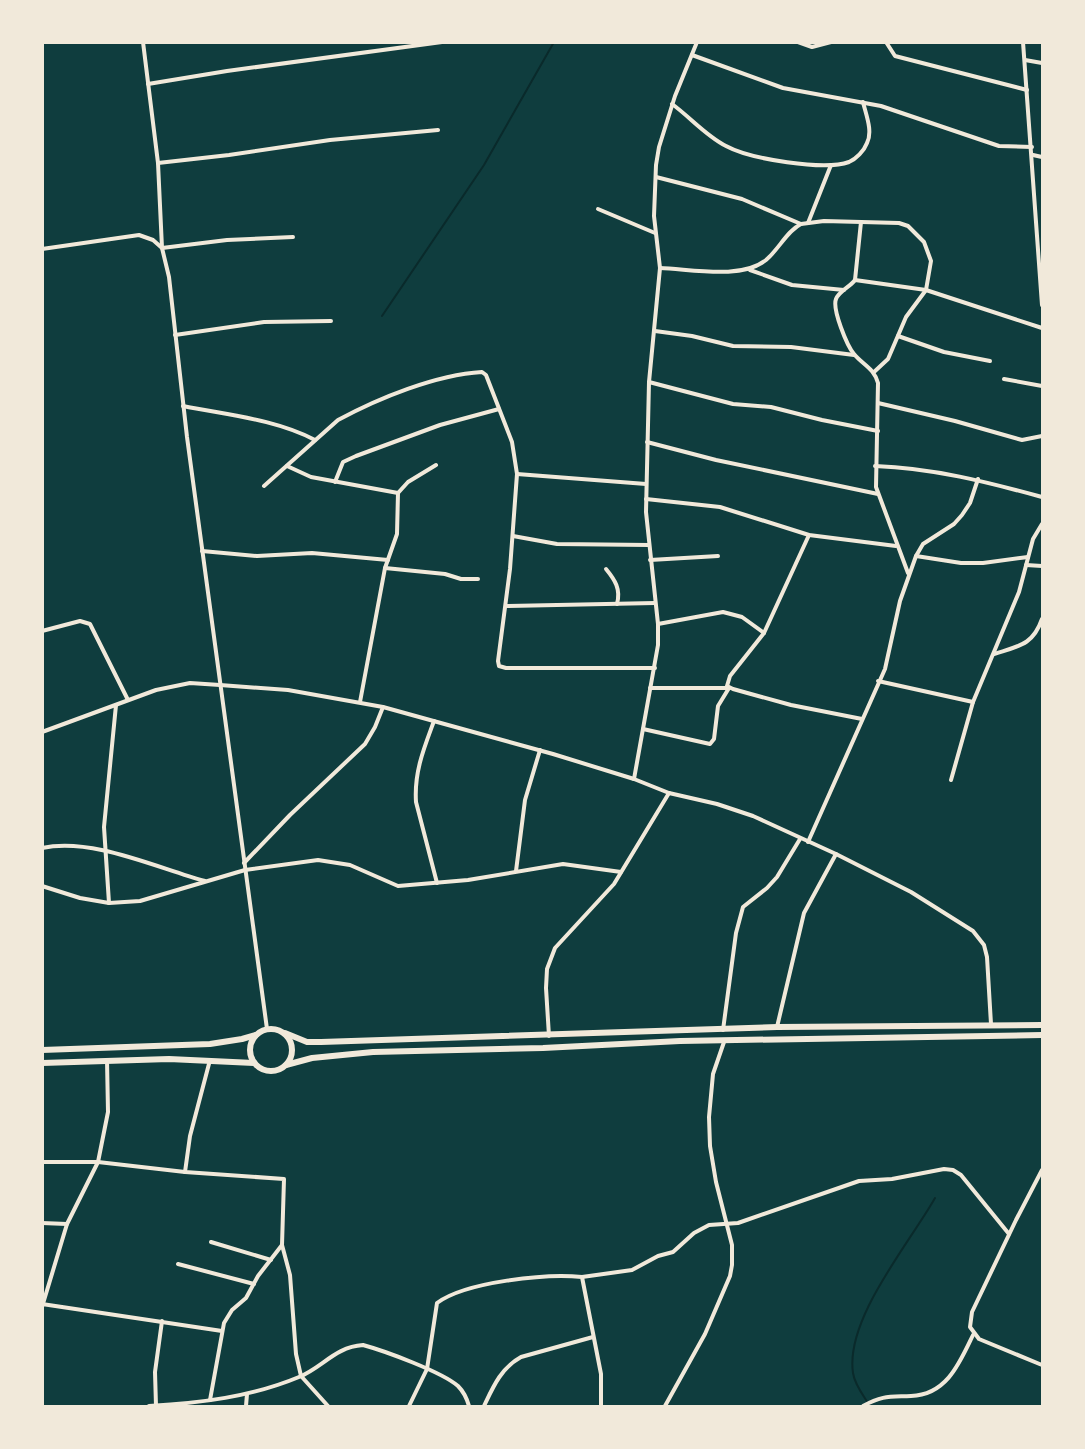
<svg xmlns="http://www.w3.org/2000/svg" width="1085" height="1449" font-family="Barlow,sans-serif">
	<rect width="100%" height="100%" fill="#0f3d3e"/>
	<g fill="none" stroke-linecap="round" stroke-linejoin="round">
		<g stroke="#0a2a2b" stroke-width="2">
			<path d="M382,316L484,165L554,42"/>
			<path d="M870,1406C864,1396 855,1386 853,1373C845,1319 909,1244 935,1198"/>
		</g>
		<g stroke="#f1e9da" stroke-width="4">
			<path d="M143,42L158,163L162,248L227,240L293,237"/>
			<path d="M798,42L812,47L831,42"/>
			<path d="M886,42L895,56L1027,90"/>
			<path d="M1023,42L1042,305"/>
			<path d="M692,55L783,88L881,106L999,146L1032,147"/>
			<path d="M1025,60L1042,63"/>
			<path d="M148,84L227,71L442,42"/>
			<path d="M672,104C690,117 706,136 726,146C750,159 824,171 849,162C856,159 864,151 867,143C873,131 866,115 863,102"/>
			<path d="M1033,155L1042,157"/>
			<path d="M158,163L229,155L330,140L438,130"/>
			<path d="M656,177L742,199L801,224"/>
			<path d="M598,209L655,233"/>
			<path d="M861,222L855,280C850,287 839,291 836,299C832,309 847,346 854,354C863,365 874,368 878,383L876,487L908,573"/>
			<path d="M808,223L831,165"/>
			<path d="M42,249L139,235L153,240L162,248L169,277L187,437L267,1029"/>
			<path d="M660,268C691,269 741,280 766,260C779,249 787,231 801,224L824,221L899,223L908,226L924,242L931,261L926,290L906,317L888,359L874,372"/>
			<path d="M750,270L792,285L844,290"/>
			<path d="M855,280L926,290L1042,328"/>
			<path d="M655,331L692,336L733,346L791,347L854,355"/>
			<path d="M175,335L264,322L331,321"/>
			<path d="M898,336L944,352L990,361"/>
			<path d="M1004,379L1042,386"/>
			<path d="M649,382L733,404L771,407L822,420L878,431"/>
			<path d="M878,403L955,421L1022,440L1042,436"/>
			<path d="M183,406C227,415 275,419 315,440"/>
			<path d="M647,442L716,460L878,494"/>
			<path d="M287,466L311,477L398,493"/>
			<path d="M875,466C933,468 987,482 1042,497"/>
			<path d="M517,474L646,484"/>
			<path d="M335,482L343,462L356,456L440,425L499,409"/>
			<path d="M264,486L338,420C379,398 435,375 482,372L486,375L512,442L517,474L510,569L498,661L499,666L506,668H655"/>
			<path d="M646,499L720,507L809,535L896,546"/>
			<path d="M809,535L764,633L730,676L727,686L733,689L791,705L862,719"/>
			<path d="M513,536L557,544L649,545"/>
			<path d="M202,551L257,556L312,553L388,560"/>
			<path d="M916,556L961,563H983L1028,557"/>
			<path d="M650,560L718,556"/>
			<path d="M1026,565L1042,566"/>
			<path d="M385,568L445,574L461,579H478"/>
			<path d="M606,569C615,580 621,589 617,604"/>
			<path d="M506,606L655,603"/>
			<path d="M658,624L723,612L742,617L764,633"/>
			<path d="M42,631L80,621L90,624L128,700"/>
			<path d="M994,654C1019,646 1033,645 1042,619"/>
			<path d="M878,681L973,702"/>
			<path d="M650,688H729"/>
			<path d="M360,702L385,568L397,534L398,493L408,482L436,465"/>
			<path d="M434,721C424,748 414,772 416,802L437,883"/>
			<path d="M643,729L710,744L714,739L718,706L729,688"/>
			<path d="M42,732L156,690L190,683L220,685L288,690L383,707L553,754L634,779L669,793L717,804L753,816L836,854L911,892L973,931L984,945L987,957L991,1024"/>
			<path d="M634,779L658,645V624L646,512L649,382L660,268L654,216L656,165L659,147L675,96L697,42"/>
			<path d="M951,780L973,702L1019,592L1033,539L1042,524"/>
			<path d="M808,842L885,669L900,601L916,556L923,544L954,524L962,515L970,503L978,479"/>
			<path d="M42,848C92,837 157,868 205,881"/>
			<path d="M244,863L290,815L365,744L375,727L383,707"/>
			<path d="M516,871L525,800L540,750"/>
			<path d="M42,886L80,898L109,903L140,901L245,870L318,860L350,865L398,886L468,880L563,864L621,872"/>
			<path d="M109,903L104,827L116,705"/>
			<path d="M777,1027L804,913L836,854"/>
			<path d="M723,1030L736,933L743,907L767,888L777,877L800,839"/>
			<path d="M549,1036L546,988L547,969L555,948L614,884L669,793"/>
			<path d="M210,1060L190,1136L185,1172L284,1179L282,1245L290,1275L296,1354L301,1376L328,1406"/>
			<path d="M42,1162H98L185,1172"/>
			<path d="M1042,1170L1016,1220L972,1312L970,1327L979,1339L1042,1365"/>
			<path d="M42,1223L67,1224"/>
			<path d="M211,1242L271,1260"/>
			<path d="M178,1264L254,1284"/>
			<path d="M582,1277L632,1270L658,1256L673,1252L694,1233L709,1225L738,1223L859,1181L892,1179L944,1169L953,1170L961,1175L1009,1234"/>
			<path d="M42,1304L222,1331"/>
			<path d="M42,1307L67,1224L98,1162L108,1112L107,1060"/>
			<path d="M210,1400L224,1323L232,1310L246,1298L258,1276L282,1245"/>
			<path d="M149,1406C200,1403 251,1397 299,1377C323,1367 335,1347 363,1345C385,1351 442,1372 458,1386C464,1392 467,1399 469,1406"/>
			<path d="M156,1406L155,1372L162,1321"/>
			<path d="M246,1406L247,1394"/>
			<path d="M409,1406L427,1369L437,1303C465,1282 547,1273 582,1277L601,1374V1406"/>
			<path d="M484,1406C493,1387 501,1368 521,1357L593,1337"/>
			<path d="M665,1406L705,1334L730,1276L732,1265V1245L716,1182L710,1146L709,1117L713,1074L724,1042"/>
			<path d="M863,1406C883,1395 890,1397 911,1396C947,1395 960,1362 973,1335"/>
		</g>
		<g stroke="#f1e9da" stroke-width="6">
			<circle cx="271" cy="1050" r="21"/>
			<path d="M285,1033L307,1042H321L777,1027L1042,1025"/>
			<path d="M42,1050L210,1044L242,1039L256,1035"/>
			<path d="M42,1063L169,1059L254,1063"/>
			<path d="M286,1065L312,1058L373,1052L543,1048L680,1041L1042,1035"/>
		</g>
	</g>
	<rect width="1085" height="1449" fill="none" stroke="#f1e9da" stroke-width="88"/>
</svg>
